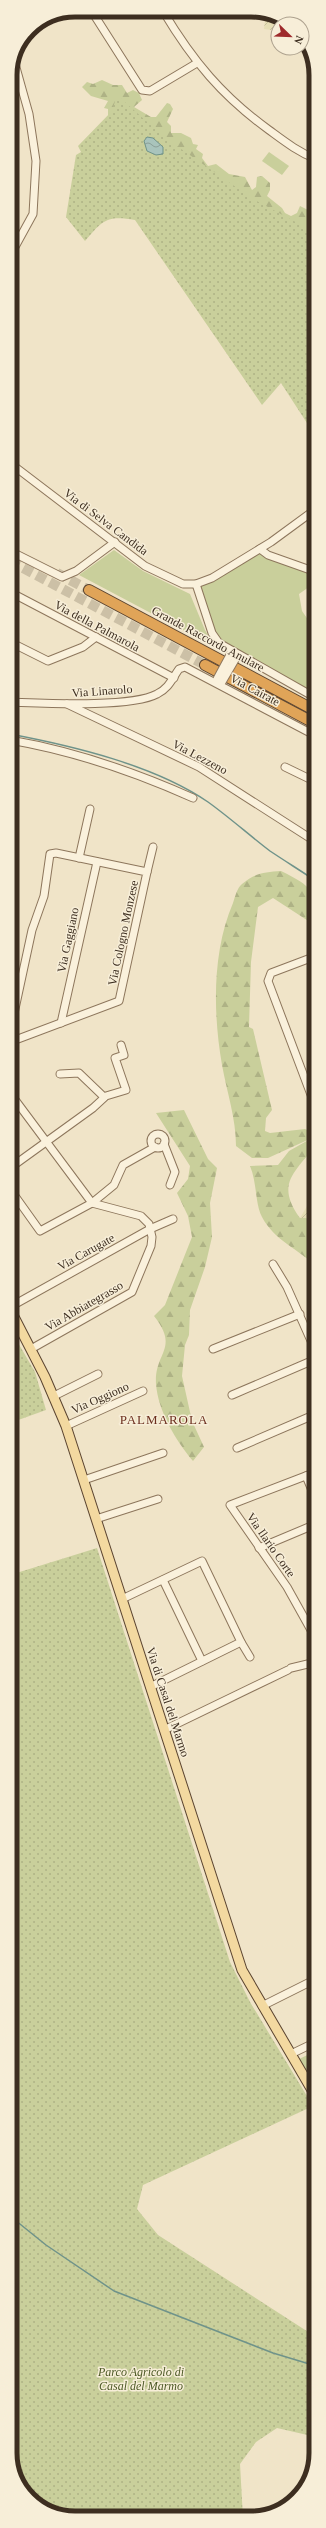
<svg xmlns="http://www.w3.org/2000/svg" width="326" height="2528" font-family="Georgia,serif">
	<defs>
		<pattern id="farmland-furrows" width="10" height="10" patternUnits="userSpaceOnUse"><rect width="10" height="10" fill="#e6deb5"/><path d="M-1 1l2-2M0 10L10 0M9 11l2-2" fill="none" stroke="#c6bf9b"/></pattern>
		<pattern id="forest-firs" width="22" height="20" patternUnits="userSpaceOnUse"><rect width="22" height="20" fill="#c9cf9b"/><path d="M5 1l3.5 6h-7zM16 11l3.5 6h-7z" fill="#aeb285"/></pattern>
		<pattern id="park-dots" width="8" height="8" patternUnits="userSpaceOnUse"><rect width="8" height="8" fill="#c9cf9b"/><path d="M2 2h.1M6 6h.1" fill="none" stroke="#aeb285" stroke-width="1.8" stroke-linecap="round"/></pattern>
		<pattern id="water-waves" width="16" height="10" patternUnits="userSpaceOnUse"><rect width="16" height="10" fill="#a9c4bc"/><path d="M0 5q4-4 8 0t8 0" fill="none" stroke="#8ba098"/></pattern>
	</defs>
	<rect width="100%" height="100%" fill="#f0e4c8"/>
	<g fill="url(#farmland-furrows)">
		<path d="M266,12H267L286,24H278V31L264,29Z"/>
		<path d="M316,1191V1223L306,1218H300Z"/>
	</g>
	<g fill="#c9cf9b">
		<path d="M269,152L289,166L282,175L262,161Z"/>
		<path d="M114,550L143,571L190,594L205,630L215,647L79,575Z"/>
		<path d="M259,552L263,556L316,575V582L299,594L302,611L316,631V696L220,640L213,629L198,587Z"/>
		<path d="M316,2051V2067L306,2072L299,2059Z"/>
	</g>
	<g fill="url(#forest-firs)">
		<path d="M102,80L113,85H122L127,93L133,90L139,93L142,100L134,107L151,117H156L167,103L170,104L173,109L167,122L171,126V133H181L191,138L193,144L198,145L196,149L203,154L202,158L208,166L216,164L229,174L245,177L252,190L256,187L257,177L262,176L270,183V190L267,196L282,208L285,213L291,216L297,213L300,206L316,214V231L313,235L108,118V109L104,108L108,101L91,96L82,87L87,82L93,84Z"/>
		<path d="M281,871C313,887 316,890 316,926L273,898L258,907L251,962L249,1027L253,1029L272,1110L266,1118L265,1131L270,1133L305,1129L316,1134V1144C297,1172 274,1182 300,1218H306L316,1223V1266C298,1249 274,1240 262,1217C255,1204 257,1182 250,1166L278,1165L289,1151L312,1138L268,1158H252L236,1146C236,1118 227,1093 222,1065C213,1013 212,952 233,903C235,897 237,888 242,884C255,873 265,872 281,871Z"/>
		<path d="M184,1110L208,1159L217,1168L210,1203L212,1237L205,1267L190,1310L189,1335L185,1345L182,1376L192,1421L204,1447L193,1461C176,1441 158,1411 156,1384C154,1352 180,1349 154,1316L165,1305L192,1237L188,1216L177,1193L188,1179L190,1166L156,1113Z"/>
	</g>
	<g fill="url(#park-dots)">
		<path d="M117,95L164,137L253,199L316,233V437L281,383L262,405L135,220C107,215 103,220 85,241L66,217L76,155L81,152L78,146L112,111Z"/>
		<path d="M10,1329L35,1372L46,1410L10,1423Z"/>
		<path d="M97,1548L230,1962L250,2002L313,2106L143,2185L137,2209L158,2235L316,2337V2437L277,2428L256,2442L240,2464L243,2518L59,2516L26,2496L10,2457V1575Z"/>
	</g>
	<path fill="url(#water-waves)" stroke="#6f938a" d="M147,137L153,138L163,147V154L156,155L147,151L144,141Z"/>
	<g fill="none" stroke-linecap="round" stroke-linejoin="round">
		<g stroke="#6f938a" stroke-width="1.5">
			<path d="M10,734C73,746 154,765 208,802C229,817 249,835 270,851C285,861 301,871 316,881"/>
			<path d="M10,2216L46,2245L114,2291L273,2353L316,2366"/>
		</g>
		<g stroke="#ccc0a6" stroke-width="10" stroke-dasharray="10 5" stroke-linecap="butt">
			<path d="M10,561L205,665"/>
			<path d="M57,573L89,590"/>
		</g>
		<defs>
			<g id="minor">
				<path d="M91,10L142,90L150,91L197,63"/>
				<path d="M163,11C193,61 222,96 269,130C284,141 298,152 316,159"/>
				<path d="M95,16L104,10"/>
				<path d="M10,256L33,214L36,161L29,114L15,64"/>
				<path d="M10,463L145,566L183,584H196L212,578L271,542L316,509"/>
				<path d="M260,549L268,555L316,572"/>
				<path d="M10,551L62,577L76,571L115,542"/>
				<path d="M196,584L212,633L219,643L316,698"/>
				<path d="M10,592L174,678"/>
				<path d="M10,642L48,661L83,647L96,637"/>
				<path d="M10,702C42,703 131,708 157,694C169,688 172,679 179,669L185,667L316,736"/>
				<path d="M67,704L199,767L316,842"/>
				<path d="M10,740C74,751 135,772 193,798"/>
				<path d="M285,767L316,782"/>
				<path d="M79,858L90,809"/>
				<path d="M147,872L153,847"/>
				<path d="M316,956L271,973L268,981L316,1108"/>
				<path d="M61,1023L97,862"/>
				<path d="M10,1032L32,930L44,896L50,854L56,853L147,872L119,1001L10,1042"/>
				<path d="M60,1074L79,1073L104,1097"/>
				<path d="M10,1093L92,1203L141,1216L149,1224L152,1237L151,1246L132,1292L31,1349"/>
				<circle cx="158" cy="1141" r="7"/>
				<path d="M164,1144L175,1172L170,1185"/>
				<path d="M10,1168L93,1108L106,1096L126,1090L115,1058L124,1055L121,1045"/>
				<path d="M10,1189L40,1231L92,1203L114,1185L123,1165L155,1147"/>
				<path d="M273,1264L287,1287L316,1352"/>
				<path d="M10,1307L150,1229L173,1219"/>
				<path d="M213,1349L300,1314"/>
				<path d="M232,1395L316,1359"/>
				<path d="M54,1396L98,1374"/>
				<path d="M66,1426L143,1391"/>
				<path d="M237,1448L316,1414"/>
				<path d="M316,1472L230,1505L287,1587L316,1639"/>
				<path d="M306,1476L316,1500"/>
				<path d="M84,1480L163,1453"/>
				<path d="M96,1519L158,1499"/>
				<path d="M259,1548L316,1524"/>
				<path d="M163,1580L202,1661"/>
				<path d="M122,1599L202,1561L241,1642L150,1687"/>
				<path d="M241,1642L250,1657"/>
				<path d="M291,1668L316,1662"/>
				<path d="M164,1730L288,1670"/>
				<path d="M262,2006L316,1979"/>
				<path d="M291,2054L316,2042"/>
			</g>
			<path id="major" d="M10,1309L45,1377L66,1426L242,1970L316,2097"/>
			<g id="highway">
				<path d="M89,590L316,711"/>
				<path d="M205,665L316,724"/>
			</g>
		</defs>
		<use href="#minor" stroke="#8d765c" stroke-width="9"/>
		<use href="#major" stroke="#5b4430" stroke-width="11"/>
		<use href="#highway" stroke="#5b4430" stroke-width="12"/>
		<use href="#minor" stroke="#faf1dc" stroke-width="7"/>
		<use href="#major" stroke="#f3d9a0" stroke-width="9"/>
		<use href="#highway" stroke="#e0a458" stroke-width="10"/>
		<defs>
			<g id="minor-bridge">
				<path d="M217,679L230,655"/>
				<path d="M222,682L236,658"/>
			</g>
		</defs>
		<use href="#minor-bridge" stroke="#8d765c" stroke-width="9" stroke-linecap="butt"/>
		<use href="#minor-bridge" stroke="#faf1dc" stroke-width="7"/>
	</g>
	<g text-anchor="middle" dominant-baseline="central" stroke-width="3" stroke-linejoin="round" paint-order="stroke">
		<g font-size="12" fill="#3d2e20" stroke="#f7eed8">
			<text transform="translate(106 522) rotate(37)">Via di Selva Candida</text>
			<text transform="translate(97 626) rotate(28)">Via della Palmarola</text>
			<text transform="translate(208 639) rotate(28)">Grande Raccordo Anulare</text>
			<text transform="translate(255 690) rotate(28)">Via Cairate</text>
			<text transform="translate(102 691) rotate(-4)">Via Linarolo</text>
			<text transform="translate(200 757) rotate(28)">Via Lezzeno</text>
			<text transform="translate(123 933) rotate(-78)">Via Cologno Monzese</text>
			<text transform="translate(68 940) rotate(-78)">Via Gaggiano</text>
			<text transform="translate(86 1252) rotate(-29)">Via Carugate</text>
			<text transform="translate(84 1306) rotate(-30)">Via Abbiategrasso</text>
			<text transform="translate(100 1398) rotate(-24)">Via Oggiono</text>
			<text transform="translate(271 1545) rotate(55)">Via Ilario Corte</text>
			<text transform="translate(168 1702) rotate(72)">Via di Casal del Marmo</text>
		</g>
		<g font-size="12" font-style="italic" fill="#4d5a26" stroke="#f7eed8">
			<text x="141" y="2372">Parco Agricolo di<tspan x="141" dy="14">Casal del Marmo</tspan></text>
		</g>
		<g font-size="13" letter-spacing="1" fill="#6b2e1e" stroke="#f7eed8">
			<text x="164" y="1419">PALMAROLA</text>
		</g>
	</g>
	<path d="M0 0H326V2528H0ZM75 17H251A58 58 0 0 1 309 75V2453A58 58 0 0 1 251 2511H75A58 58 0 0 1 17 2453V75A58 58 0 0 1 75 17Z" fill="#f7eed8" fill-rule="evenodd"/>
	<path fill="none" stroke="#3d2e20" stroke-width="5" d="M75 17H251A58 58 0 0 1 309 75V2453A58 58 0 0 1 251 2511H75A58 58 0 0 1 17 2453V75A58 58 0 0 1 75 17Z"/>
	<g transform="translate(290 36) rotate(113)"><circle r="19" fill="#f7eed8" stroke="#ada18e"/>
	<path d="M0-3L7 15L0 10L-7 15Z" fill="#9e2a2b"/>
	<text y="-6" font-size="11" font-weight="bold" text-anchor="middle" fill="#3d2e20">N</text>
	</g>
</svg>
